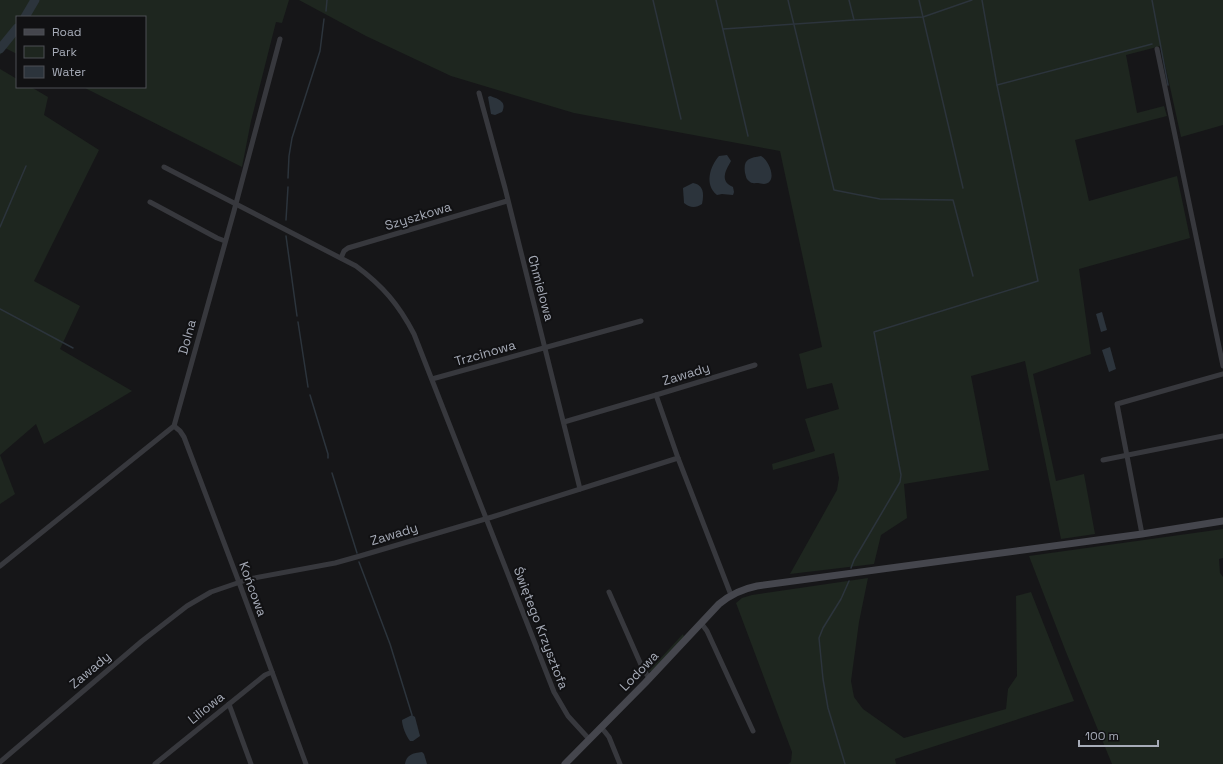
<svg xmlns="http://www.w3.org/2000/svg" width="1223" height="764" font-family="'Space Grotesk',sans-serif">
	<rect width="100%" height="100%" fill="#161618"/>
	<g fill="#1e261f">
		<path d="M0,0H289L282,23L276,22L251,121L242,167L83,87H145V17H17V54L5,48L0,55Z"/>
		<path d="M299,0H1223V125L1181,137L1161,46L1126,55L1137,113L1164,106L1167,116L1075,140L1089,201L1177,176L1190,238L1079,269L1091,354L1033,374L1056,481L1084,474L1095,534L1061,539L1025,361L971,376L989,470L904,484L907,518L881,535L874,564L790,574L837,490L839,478L834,453L773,470L772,464L815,451L805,419L839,409L832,383L807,389L799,354L822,347L780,151L574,113L451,76L366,36Z"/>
		<path d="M0,69L17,79V87H31L48,97L44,115L99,150L34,281L80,306L60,349L132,391L44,444L36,424L0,455L15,494L0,504Z"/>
		<path d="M1223,529V558L1219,559L1220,573L1223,577V764H1112L1066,652L1029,556Z"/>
		<path d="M868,578L859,622L851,681L854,697L863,709L904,738L1006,709L1008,689L1017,676L1016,596L1031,592L1074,701L895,759L896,764H788L791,762L792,752L736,603L742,598L752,595Z"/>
		<path d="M683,634L684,637L652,671L648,672Z"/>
	</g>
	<g fill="#2c343c">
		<path d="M490,96C499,99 507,102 502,112L495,115L491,114L488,97Z"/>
		<path d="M727,155L731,161C726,170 719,181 733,187L734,192L733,195L722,194L717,195C704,185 710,166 719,156Z"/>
		<path d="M761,156C767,159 775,174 770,181C767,185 762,184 758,183C755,183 751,184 749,181C746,179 746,176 745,173C743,159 749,158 761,156Z"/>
		<path d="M693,183C704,185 704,194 702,204C696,208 690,208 684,203L683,188Z"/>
		<path d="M1102,312L1107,330L1101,332L1096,314Z"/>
		<path d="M1110,347L1116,369L1109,372L1102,350Z"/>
		<path d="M412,715L415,717L420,736L413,741H410C406,736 402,726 402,720Z"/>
		<path d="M422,752L424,754L427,764H405C406,755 413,753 422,752Z"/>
	</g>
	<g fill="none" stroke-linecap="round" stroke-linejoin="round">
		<g stroke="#2c343c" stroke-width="1.5">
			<path d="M653,0L681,119"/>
			<path d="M716,0L748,136"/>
			<path d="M788,0L834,190L880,199L953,200L973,276"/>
			<path d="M849,0L854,20"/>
			<path d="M919,0L963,188"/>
			<path d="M982,0L997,85"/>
			<path d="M1152,0L1168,85"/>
			<path d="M326,11L327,0"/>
			<path d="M723,29L854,20L923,17L972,0"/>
			<path d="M288,178L289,156L292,138L320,51L324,19"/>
			<path d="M286,220L288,187"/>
			<path d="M0,227L26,166"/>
			<path d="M286,236L297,316"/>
			<path d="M0,309L73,348"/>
			<path d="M298,322L308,387"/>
			<path d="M310,395L328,454V458"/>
			<path d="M332,473L357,553"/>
			<path d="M359,562L390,644L412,715"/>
			<path d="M851,568L854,560L900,482L901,475L874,332L1038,281L997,85L1152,44"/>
			<path d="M845,764L828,708L823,679L819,638L823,628L841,599L849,581"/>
		</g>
		<g stroke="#2c343c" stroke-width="9">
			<path d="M25,17L35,0"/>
			<path d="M0,49L17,28"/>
		</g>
		<g stroke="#37383d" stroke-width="5">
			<path d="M1157,49L1223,366"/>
			<path d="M479,93L505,188L580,489"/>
			<path d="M164,167L356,266C383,286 399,305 414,334L554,692L568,716L589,739"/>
			<path d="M150,202L217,238L225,241"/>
			<path d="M341,258L344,251L348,248L507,201"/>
			<path d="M432,379L641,321"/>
			<path d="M564,422L656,395"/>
			<path d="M174,426L180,431L184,437L240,585L306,764"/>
			<path d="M678,458L731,595"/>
			<path d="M1103,460L1223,436"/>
			<path d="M1142,534L1117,404L1223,374"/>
			<path d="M0,566L174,426L234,211L280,39"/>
			<path d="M609,592L642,667L649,678"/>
			<path d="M701,623L707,631L753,731"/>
			<path d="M229,704L251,764"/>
			<path d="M601,727L609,737L620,764"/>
			<path d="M0,762L142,641L187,606L211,592L249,579L335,563L360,556L492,517L678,458L656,395L755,365"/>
			<path d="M155,764L265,675L272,672"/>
		</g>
		<path stroke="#45464d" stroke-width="7" d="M565,764L645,683L719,604C731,594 742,589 757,586L1142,534L1223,521"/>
	</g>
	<g text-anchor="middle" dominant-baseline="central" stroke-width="4" stroke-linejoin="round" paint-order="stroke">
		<g font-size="13" fill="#a7acb8" stroke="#111113">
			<text transform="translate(418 216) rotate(-17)">Szyszkowa</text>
			<text transform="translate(541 288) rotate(75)">Chmielowa</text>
			<text transform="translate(187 337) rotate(-75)">Dolna</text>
			<text transform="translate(485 353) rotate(-16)">Trzcinowa</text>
			<text transform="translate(686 374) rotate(-17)">Zawady</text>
			<text transform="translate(394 534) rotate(-17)">Zawady</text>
			<text transform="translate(253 589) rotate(70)">Końcowa</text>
			<text transform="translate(541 628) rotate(69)">Świętego Krzysztofa</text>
			<text transform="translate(90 670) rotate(-40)">Zawady</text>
			<text transform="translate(639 671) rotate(-46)">Lodowa</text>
			<text transform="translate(206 708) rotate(-39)">Liliowa</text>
		</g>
	</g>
	<rect x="16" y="16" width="130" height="72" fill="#111113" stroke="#4d4f55"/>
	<rect x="24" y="29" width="20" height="6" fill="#45464d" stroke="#4d4f55"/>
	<text x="52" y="36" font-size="12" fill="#a7acb8">Road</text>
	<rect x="24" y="46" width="20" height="12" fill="#1e261f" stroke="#4d4f55"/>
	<text x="52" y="56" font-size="12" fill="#a7acb8">Park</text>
	<rect x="24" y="66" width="20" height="12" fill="#2c343c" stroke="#4d4f55"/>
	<text x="52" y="76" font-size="12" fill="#a7acb8">Water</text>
	<path d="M1079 740v6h79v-6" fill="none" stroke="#a7acb8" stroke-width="2"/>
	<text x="1085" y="740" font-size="12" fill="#a7acb8" stroke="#111113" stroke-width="3" paint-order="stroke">100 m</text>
</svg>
